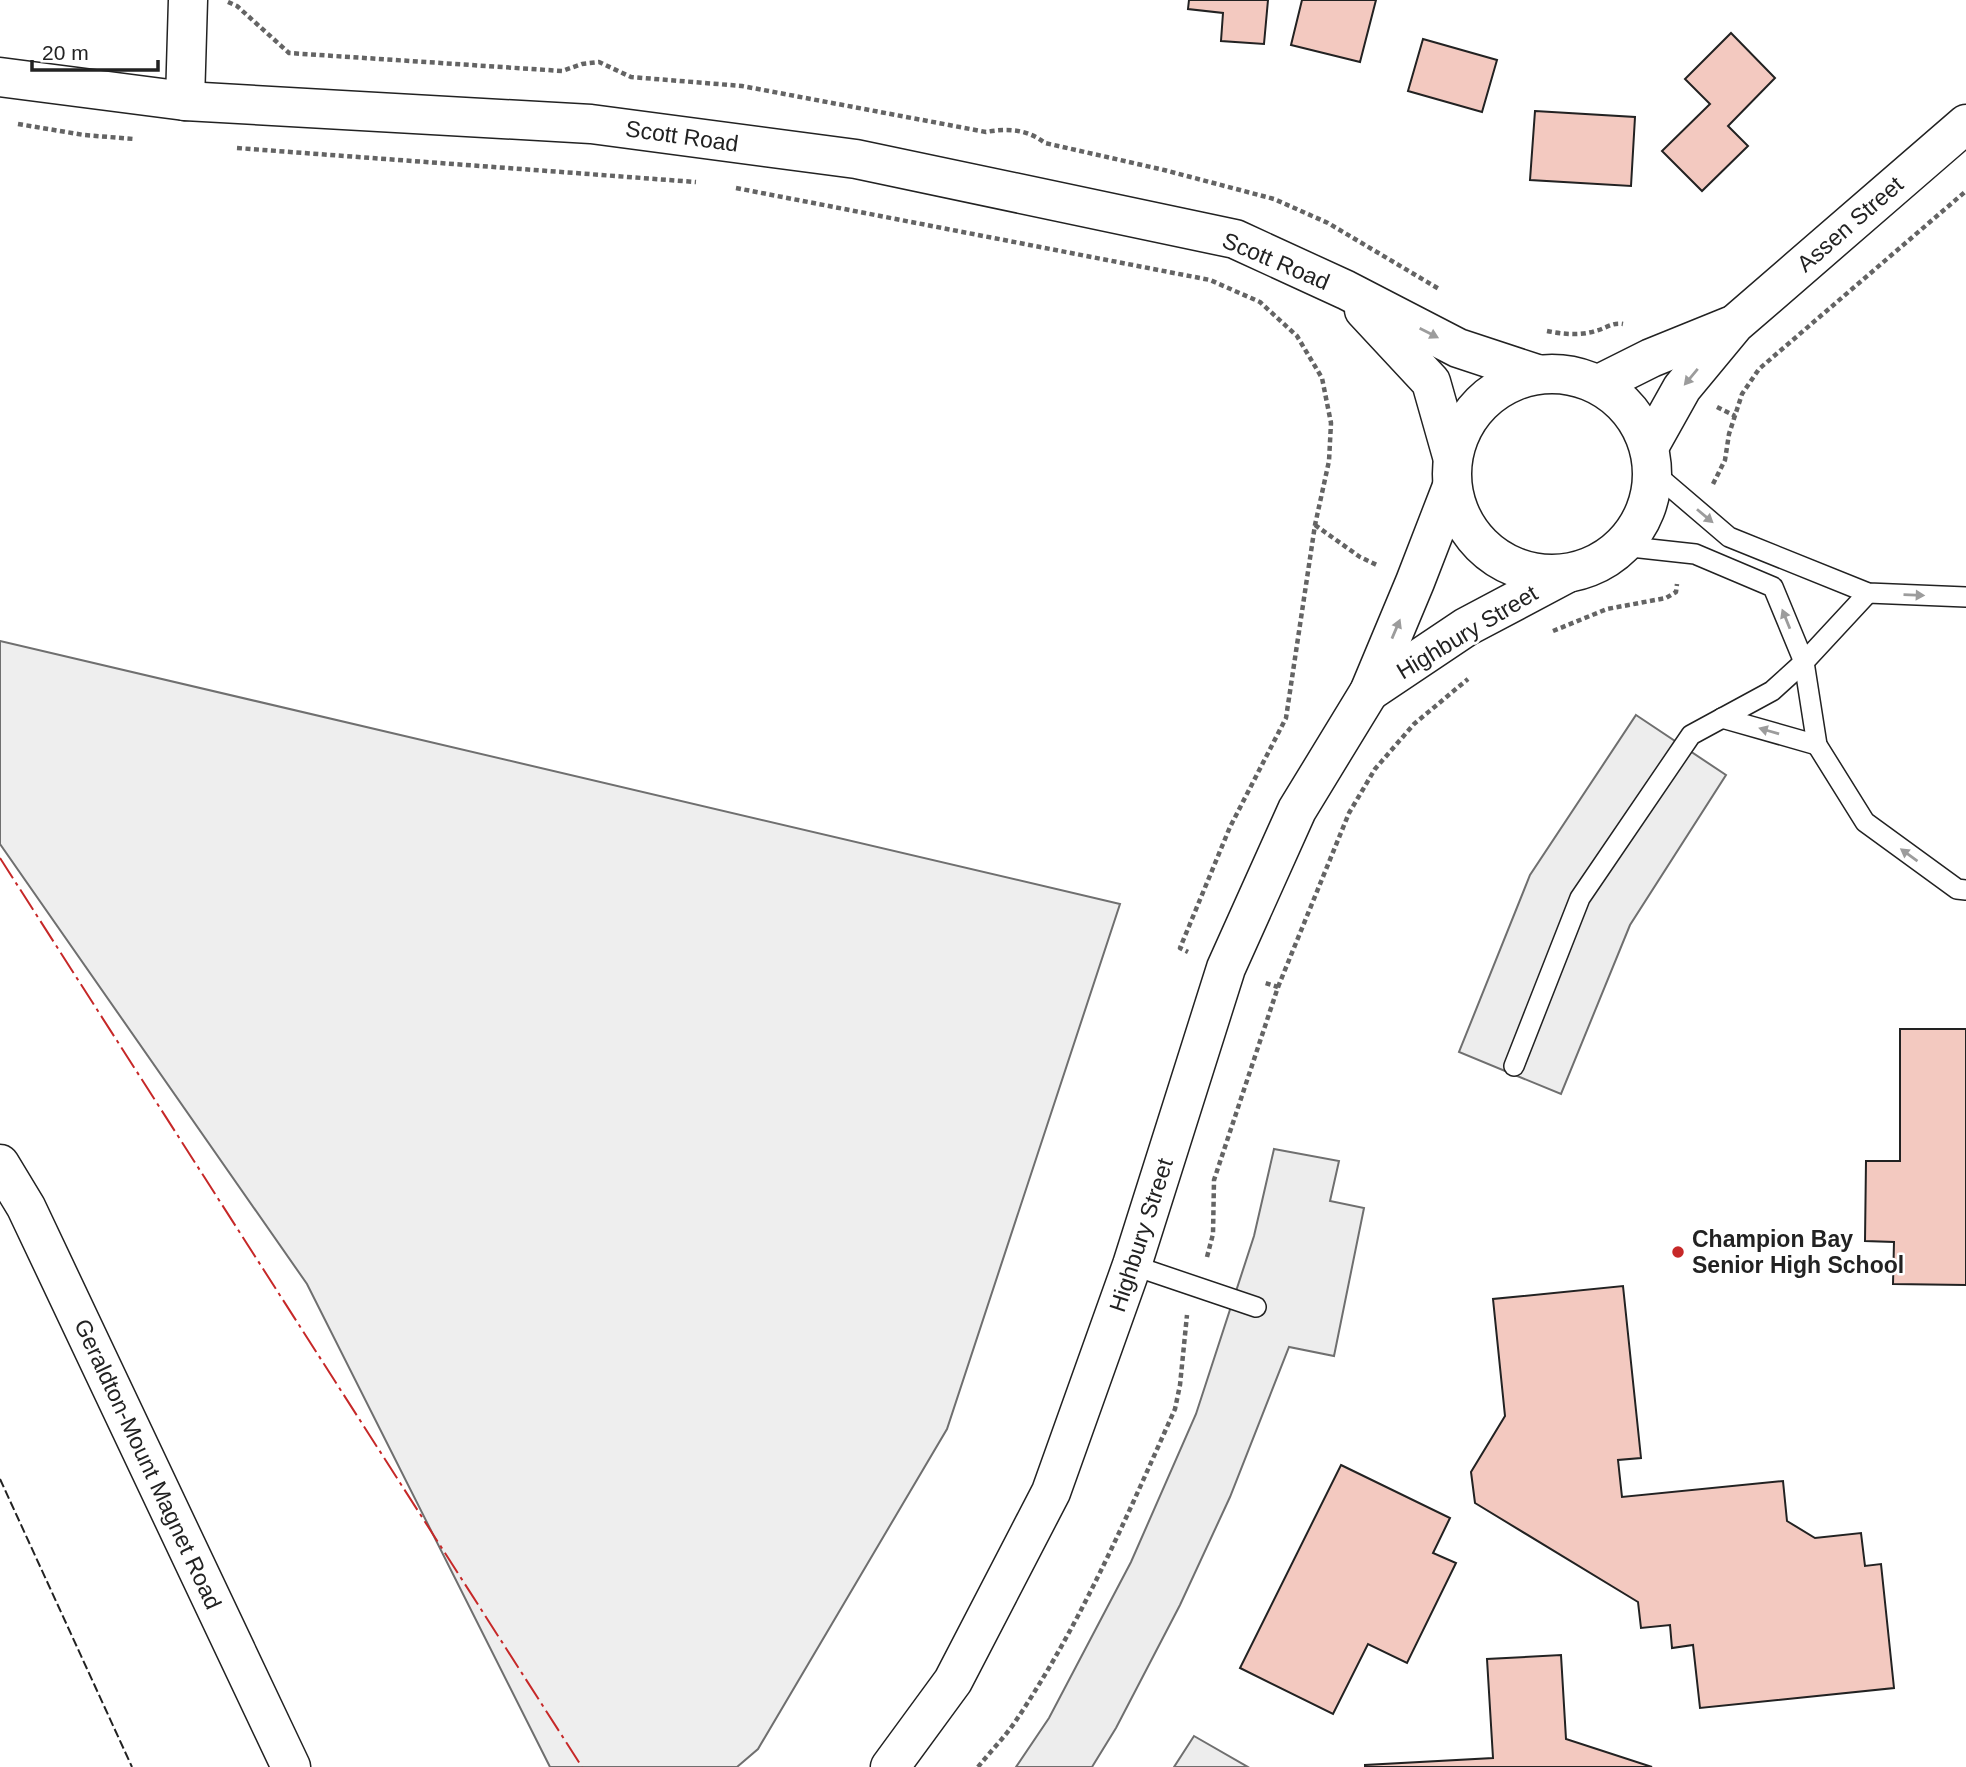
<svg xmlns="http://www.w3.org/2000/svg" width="1966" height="1767" font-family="Arial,sans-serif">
	<rect width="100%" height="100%" fill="#fff"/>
	<path fill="#eee" stroke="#6f6f6f" stroke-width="2" d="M0,641L1120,904L947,1429L758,1749L737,1767H550L307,1284L0,844Z"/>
	<g fill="#ededed" stroke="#6f6f6f" stroke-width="2">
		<path d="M1636,715L1726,775L1630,925L1561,1094L1459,1052L1530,875Z"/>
		<path d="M1274,1149L1339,1161L1330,1201L1364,1208L1334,1356L1289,1347L1230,1497L1180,1605L1116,1728L1092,1767H1016L1049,1718L1131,1562L1196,1414L1254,1236Z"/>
		<path d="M1194,1736L1248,1767H1174Z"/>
	</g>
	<g fill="#f3c9c0" stroke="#222" stroke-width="2">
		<path d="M1189,0H1268L1264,44L1221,41L1223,13L1188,9Z"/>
		<path d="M1302,0H1376L1360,62L1291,45Z"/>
		<path d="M1731,33L1775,78L1728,126L1748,146L1702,191L1662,151L1710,104L1685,79Z"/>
		<path d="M1423,39L1497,60L1482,112L1408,91Z"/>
		<path d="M1535,111L1635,117L1631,186L1530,180Z"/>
		<path d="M1900,1029H1966V1285L1893,1284L1894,1242L1865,1241L1866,1161H1900Z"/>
		<path d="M1623,1286L1641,1458L1618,1460L1622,1497L1783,1481L1787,1521L1815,1538L1861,1533L1865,1566L1881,1564L1894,1688L1700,1708L1693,1645L1672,1648L1670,1625L1641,1628L1638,1602L1475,1503L1471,1472L1505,1416L1493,1299Z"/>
		<path d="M1341,1465L1450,1518L1433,1553L1456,1563L1407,1663L1368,1644L1333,1714L1240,1668Z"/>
		<path d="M1561,1655L1566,1739L1652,1767H1365V1765L1493,1758L1487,1659Z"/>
	</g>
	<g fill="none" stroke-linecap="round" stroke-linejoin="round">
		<defs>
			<g id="lane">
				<path d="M1653,472L1729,537L1868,593L1966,597"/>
				<path d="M1622,546L1695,554L1773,587L1804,662L1817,745L1865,822L1957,889L1966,890"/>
				<path d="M1722,718L1817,745"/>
				<path d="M1514,1066L1580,898L1691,735L1772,691L1804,662L1868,593"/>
				<path d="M1132,1265L1256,1307"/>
			</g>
			<path id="street" d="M185,101L188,0"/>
			<g id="secondary">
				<path d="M0,77L185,101L591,124L856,159L1235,239L1346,290L1458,348L1537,374"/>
				<path d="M1364,310L1431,382L1452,456"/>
				<circle cx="1552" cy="474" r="100"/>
				<path d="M1599,384L1651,358L1730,326"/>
				<path d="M1649,447L1682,388L1735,324L1966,124"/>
				<path d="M1369,692L1466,627L1566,574"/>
				<path d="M890,1767L953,1681L1051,1492L1132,1265L1226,968L1297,810L1369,692L1415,582L1451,489"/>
			</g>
			<path id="highway" d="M0,1164L26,1207L291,1767"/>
		</defs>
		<use href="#lane" stroke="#222" stroke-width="22"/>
		<use href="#street" stroke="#222" stroke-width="41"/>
		<use href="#secondary" stroke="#222" stroke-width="41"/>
		<use href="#highway" stroke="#222" stroke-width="41"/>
		<g stroke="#646464" stroke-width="4.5" stroke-dasharray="5 3.5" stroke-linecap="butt">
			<path d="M228,2L237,6L289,53L562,71L582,64L599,62L631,77L742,86L986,132C1007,128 1027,129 1045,143L1164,170L1274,199L1328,223L1439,289"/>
			<path d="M18,124L84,135L134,139"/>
			<path d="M237,148L696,182"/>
			<path d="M736,188L1210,280L1260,302L1297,336L1322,378L1331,423L1329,461L1315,525L1286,718L1230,827L1180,948L1188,952"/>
			<path d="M1547,331C1562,334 1580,336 1595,331C1605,329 1612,322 1623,324"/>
			<path d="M1717,407L1735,416"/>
			<path d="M1713,484L1725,460L1729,434L1742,394L1759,369L1966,191"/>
			<path d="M1315,525L1360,557L1379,566"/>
			<path d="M1553,631L1607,609L1666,598L1676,592L1677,584"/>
			<path d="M1278,987L1349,813L1375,769L1414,724L1468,679"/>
			<path d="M1207,1257L1213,1234L1214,1180L1278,987L1265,983"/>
			<path d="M978,1767C990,1752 1004,1738 1015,1722C1081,1624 1127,1516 1175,1409L1180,1385L1187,1315"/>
		</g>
		<use href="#lane" stroke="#fff" stroke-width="19"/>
		<use href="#street" stroke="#fff" stroke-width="38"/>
		<use href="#secondary" stroke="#fff" stroke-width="38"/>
		<use href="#highway" stroke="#fff" stroke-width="38"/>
		<path stroke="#222" stroke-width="2" stroke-dasharray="9 3.5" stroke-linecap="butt" d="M0,1479L132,1767"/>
		<path stroke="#c62828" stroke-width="2" stroke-dasharray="24 5 3.5 5" stroke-linecap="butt" d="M0,858L582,1767"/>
	</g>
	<defs><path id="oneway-solid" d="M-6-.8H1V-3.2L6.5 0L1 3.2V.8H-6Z" transform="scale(1.75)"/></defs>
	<g fill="#9c9c9c">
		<use href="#oneway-solid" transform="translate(1429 333) rotate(27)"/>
		<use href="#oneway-solid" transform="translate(1691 377) rotate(130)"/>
		<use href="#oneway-solid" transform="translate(1705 516) rotate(40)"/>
		<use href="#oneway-solid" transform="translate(1914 595) rotate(2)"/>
		<use href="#oneway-solid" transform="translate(1786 619) rotate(-112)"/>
		<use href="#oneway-solid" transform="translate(1396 629) rotate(-67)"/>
		<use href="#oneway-solid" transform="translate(1769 731) rotate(-164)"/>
		<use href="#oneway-solid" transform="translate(1909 855) rotate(-144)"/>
	</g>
	<circle fill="#c62828" stroke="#fff" stroke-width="2.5" cx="1678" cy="1252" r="7"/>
	<g text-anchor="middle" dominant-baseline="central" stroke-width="5" stroke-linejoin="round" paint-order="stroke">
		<g font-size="23" fill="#222" stroke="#fff">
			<text transform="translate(682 136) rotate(8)">Scott Road</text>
			<text transform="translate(1850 224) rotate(-41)">Assen Street</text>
			<text transform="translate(1276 261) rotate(23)">Scott Road</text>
			<text transform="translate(1467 632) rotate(-31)">Highbury Street</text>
			<text transform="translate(1141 1235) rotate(-72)">Highbury Street</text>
			<text transform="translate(148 1464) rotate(65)">Geraldton-Mount Magnet Road</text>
		</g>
		<g font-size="23" font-weight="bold" fill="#222" stroke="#fff" text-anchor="start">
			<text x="1692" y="1239">Champion Bay<tspan x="1692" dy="26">Senior High School</tspan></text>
		</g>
	</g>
	<path d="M32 60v10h126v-10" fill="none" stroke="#222222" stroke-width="3.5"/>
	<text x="42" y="60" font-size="21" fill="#222222" stroke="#ffffff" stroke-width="5" paint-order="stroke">20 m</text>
</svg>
